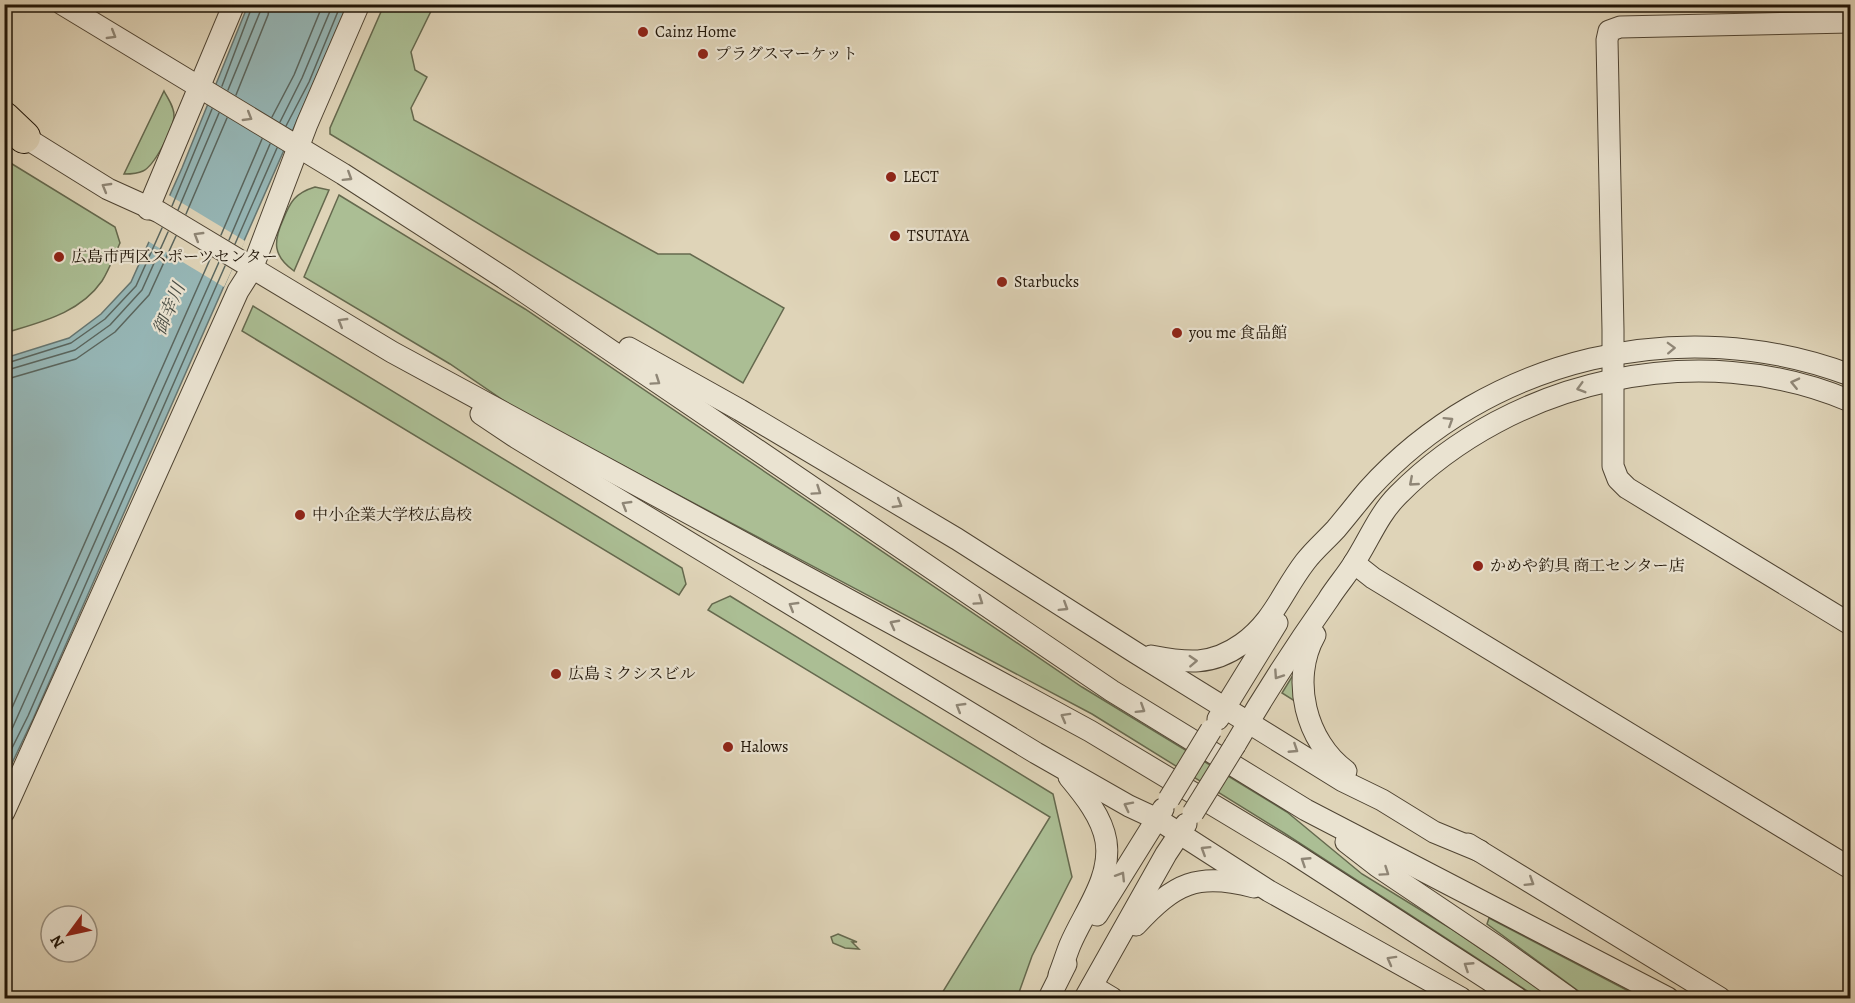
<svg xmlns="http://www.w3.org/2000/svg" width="1855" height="1003" font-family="Alegreya,'Noto Serif JP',serif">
	<rect width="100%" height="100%" fill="#dfd4b8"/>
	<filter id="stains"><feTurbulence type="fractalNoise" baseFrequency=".00333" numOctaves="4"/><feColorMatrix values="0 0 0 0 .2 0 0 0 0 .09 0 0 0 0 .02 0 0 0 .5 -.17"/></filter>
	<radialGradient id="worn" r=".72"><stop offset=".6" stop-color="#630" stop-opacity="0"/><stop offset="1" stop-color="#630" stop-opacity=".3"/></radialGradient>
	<g fill="#abbe94" stroke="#65694e" stroke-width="1.5">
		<path d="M384,5H434L411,52L415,70L427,77L411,108L414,120L658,254H690L784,308L743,383L330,134V128Z"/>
		<path d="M164,91C168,99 175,108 174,117C173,130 154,166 143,171C137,174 130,174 124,174Z"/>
		<path d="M4,159L115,227L120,243C114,256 109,270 102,281C79,314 40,322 5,333Z"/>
		<path d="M315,187L329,190L294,271C273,256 273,242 283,220C290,202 295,193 315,187Z"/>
		<path d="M339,195L525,309L1082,687L1287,812L1362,874L1450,928L1553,998H1538L1284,833L1092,714L516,409L450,364L304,277Z"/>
		<path d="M253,306L682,568L686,584L679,595L242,331Z"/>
		<path d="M730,596L1053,794L1072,877L1032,956L1017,998H939L1050,817L708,610L712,604Z"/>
		<path d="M1293,675L1296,677V699L1293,700L1282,693Z"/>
		<path d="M1489,918L1642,998H1588L1487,924Z"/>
		<path d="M838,934L857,942H852L859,949L845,948L833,943L831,937Z"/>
	</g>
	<path fill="#96b7b7" stroke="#667671" stroke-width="1.5" d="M248,5H348L33,719L5,778V358L69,338L101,314L131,282L182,168Z"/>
	<path fill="#dfd4b8" d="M167,194L245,241L224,287L146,240Z"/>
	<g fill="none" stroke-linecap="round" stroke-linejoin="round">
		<g stroke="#5a665f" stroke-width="1.5">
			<path d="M222,86L253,4"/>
			<path d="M228,90L260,12L261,4"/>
			<path d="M236,95L268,15L270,4"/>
			<path d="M272,117L294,75L323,4"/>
			<path d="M280,122L302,78L333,4"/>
			<path d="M286,126L309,82L341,4"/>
			<path d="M172,206L212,109"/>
			<path d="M178,210L219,113"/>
			<path d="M186,214L227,118"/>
			<path d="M221,235L262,139"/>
			<path d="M229,240L270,144"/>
			<path d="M235,244L277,148"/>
			<path d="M4,364L71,343L105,319L136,286L162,228"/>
			<path d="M4,371L75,350L110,325L142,290L168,232"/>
			<path d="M4,380L76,359L115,332L149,295L176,236"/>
			<path d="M4,726L211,257"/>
			<path d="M4,747L219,262"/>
			<path d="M4,764L28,716L225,266"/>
		</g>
		<defs>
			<g id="tertiary">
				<path d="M62,4L343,174L504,278L1112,691L1306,810L1668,998"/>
				<path d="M1850,22L1620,27L1609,31L1607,40L1613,330V466L1618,479L1627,488L1850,624"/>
				<path d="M13,130L108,189L159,212L392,352L1090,731L1293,853L1517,998"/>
				<path d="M148,209L234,4"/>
				<path d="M629,348L740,410L957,539L1136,653L1343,781L1382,800L1434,832L1480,851"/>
				<path d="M481,414L517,438L1036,753L1129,806L1157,819L1269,891L1461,998"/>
				<path d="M1354,563L1373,578L1850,868"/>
				<path d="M1315,635C1290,679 1306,742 1346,771"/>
				<path d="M1151,656C1187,663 1211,666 1242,644C1274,621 1282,592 1305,562C1314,550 1326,540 1336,529C1347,516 1357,503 1368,490C1488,357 1683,312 1850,375"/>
				<path d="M1218,719L1277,623"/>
				<path d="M1235,745C1264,695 1295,647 1328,600C1336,587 1346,576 1354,563C1369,540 1378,515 1398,495C1513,379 1699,337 1850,401"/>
				<path d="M4,812L238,291L252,269L307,124L359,4"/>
				<path d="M1346,842L1377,866L1499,948L1569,998"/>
				<path d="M1468,844L1720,998"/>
				<path d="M1097,915L1163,809"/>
				<path d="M1136,925C1175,883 1197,872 1254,887"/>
				<path d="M1059,975C1063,965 1066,955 1070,945C1084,912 1112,878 1106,841C1102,817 1084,795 1069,777"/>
				<path d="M1092,986L1112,998"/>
				<path d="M1049,998L1066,964"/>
				<path d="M1085,998L1166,854L1186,824"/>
			</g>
			<path id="motorway" d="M4,118L24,137"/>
		</defs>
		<use href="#tertiary" stroke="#4f4433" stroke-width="23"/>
		<use href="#motorway" stroke="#1f1407" stroke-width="34"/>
		<use href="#tertiary" stroke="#eae3d1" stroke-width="21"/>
		<use href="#motorway" stroke="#dfd4b8" stroke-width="32"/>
		<defs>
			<g id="tertiary-bridge">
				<path d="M1169,799L1211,730"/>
				<path d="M1193,813L1235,745"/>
			</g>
		</defs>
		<use href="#tertiary-bridge" stroke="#4f4433" stroke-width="23" stroke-linecap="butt"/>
		<use href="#tertiary-bridge" stroke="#eae3d1" stroke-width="21"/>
	</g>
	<defs><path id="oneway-chevron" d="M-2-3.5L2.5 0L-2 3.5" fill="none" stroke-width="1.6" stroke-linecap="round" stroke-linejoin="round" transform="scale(1.5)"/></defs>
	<g stroke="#8f8676">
		<use href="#oneway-chevron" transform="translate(112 35) rotate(31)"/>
		<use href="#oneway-chevron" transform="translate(248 117) rotate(31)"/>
		<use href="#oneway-chevron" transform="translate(348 177) rotate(32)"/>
		<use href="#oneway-chevron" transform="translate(106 187) rotate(-150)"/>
		<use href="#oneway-chevron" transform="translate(198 236) rotate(-149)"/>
		<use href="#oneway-chevron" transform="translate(342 322) rotate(-149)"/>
		<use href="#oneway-chevron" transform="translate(1671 348) rotate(-2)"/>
		<use href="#oneway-chevron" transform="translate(656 381) rotate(34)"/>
		<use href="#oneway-chevron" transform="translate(1795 383) rotate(-167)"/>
		<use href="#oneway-chevron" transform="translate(1581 388) rotate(164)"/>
		<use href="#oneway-chevron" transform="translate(1449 421) rotate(-32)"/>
		<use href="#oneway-chevron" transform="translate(1413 482) rotate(139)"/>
		<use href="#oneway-chevron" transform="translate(817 491) rotate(34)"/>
		<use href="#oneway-chevron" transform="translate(898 504) rotate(31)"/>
		<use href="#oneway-chevron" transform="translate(626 505) rotate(-149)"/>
		<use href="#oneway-chevron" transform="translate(979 601) rotate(34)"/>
		<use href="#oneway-chevron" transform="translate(793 606) rotate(-149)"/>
		<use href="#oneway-chevron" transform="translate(1064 607) rotate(32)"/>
		<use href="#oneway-chevron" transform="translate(894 624) rotate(-152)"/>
		<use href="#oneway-chevron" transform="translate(1193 661) rotate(-3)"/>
		<use href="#oneway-chevron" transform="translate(1278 675) rotate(124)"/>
		<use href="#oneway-chevron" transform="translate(960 707) rotate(-149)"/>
		<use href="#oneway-chevron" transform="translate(1141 709) rotate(32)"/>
		<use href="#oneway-chevron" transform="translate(1065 717) rotate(-151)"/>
		<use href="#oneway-chevron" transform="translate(1294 749) rotate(33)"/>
		<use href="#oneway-chevron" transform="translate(1128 806) rotate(-153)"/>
		<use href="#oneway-chevron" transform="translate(1205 850) rotate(-148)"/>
		<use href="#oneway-chevron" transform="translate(1305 861) rotate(-147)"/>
		<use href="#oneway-chevron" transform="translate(1385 872) rotate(34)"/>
		<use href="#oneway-chevron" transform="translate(1121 876) rotate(-58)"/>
		<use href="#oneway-chevron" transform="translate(1530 882) rotate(32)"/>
		<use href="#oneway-chevron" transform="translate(1391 960) rotate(-151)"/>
		<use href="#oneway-chevron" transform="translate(1468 966) rotate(-147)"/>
	</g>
	<g fill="#8f2418" stroke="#eae3d1" stroke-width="2">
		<circle cx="643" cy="32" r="6"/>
		<circle cx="703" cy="54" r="6"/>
		<circle cx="891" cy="177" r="6"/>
		<circle cx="895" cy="236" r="6"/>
		<circle cx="59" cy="257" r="6"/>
		<circle cx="1002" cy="282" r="6"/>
		<circle cx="1177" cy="333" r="6"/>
		<circle cx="300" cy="515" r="6"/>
		<circle cx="1478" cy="566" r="6"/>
		<circle cx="556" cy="674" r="6"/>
		<circle cx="728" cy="747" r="6"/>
	</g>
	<g text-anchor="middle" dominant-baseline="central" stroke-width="4.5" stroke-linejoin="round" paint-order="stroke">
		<g font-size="16" fill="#1f1407" stroke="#eae3d1" text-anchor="start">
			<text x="655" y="32">Cainz Home</text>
			<text x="715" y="54">プラグスマーケット</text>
			<text x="903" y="177">LECT</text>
			<text x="907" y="236">TSUTAYA</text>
			<text x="71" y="257">広島市西区スポーツセンター</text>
			<text x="1014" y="282">Starbucks</text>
			<text x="1189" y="333">you me 食品館</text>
			<text x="312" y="515">中小企業大学校広島校</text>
			<text x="1490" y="566">かめや釣具 商工センター店</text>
			<text x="568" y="674">広島ミクシスビル</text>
			<text x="740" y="747">Halows</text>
		</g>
		<g font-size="18" font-style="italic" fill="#494d45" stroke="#eae3d1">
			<text transform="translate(169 309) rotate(-67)">御幸川</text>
		</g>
	</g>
	<rect width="1855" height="1003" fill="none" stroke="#dfd4b8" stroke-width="24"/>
	<rect x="6" y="6" width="1843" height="991" fill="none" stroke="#1f1407" stroke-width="3"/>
	<rect x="12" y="12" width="1831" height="979" fill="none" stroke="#1f1407" stroke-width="1.5"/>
	<g transform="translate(69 934) rotate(237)"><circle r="28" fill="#eae3d1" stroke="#999080" stroke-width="1.5"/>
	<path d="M0-4.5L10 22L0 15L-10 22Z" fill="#8f2418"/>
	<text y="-9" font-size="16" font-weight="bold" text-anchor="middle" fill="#1f1407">N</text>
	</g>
	<rect width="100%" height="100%" filter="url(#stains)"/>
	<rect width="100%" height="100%" fill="url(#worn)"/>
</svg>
